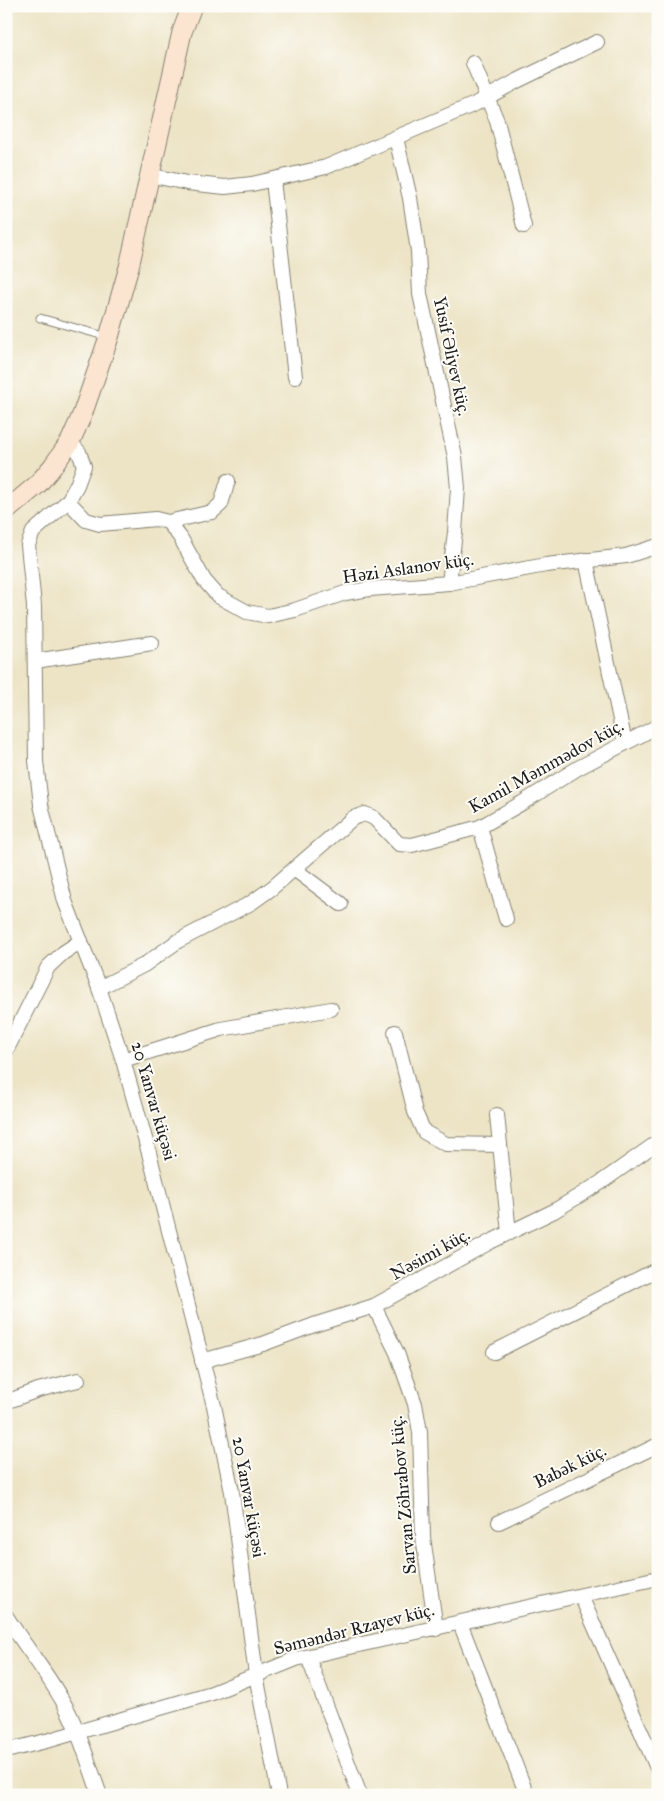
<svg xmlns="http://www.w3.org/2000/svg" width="664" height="1801" font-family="'IM FELL Great Primer',serif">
	<rect width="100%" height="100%" fill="#fdfcf7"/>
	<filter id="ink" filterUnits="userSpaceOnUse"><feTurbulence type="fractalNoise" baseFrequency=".02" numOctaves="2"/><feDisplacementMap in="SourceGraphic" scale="10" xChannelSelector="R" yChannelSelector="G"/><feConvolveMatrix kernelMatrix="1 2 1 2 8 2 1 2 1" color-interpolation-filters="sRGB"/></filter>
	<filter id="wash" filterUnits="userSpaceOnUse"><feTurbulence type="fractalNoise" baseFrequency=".0096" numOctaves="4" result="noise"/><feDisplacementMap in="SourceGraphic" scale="20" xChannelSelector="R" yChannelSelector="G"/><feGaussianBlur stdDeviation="1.12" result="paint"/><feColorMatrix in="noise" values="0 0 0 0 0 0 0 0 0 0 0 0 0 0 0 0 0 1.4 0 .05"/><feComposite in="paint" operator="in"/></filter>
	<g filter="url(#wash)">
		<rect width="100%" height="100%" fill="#ede4c6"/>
	</g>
	<g filter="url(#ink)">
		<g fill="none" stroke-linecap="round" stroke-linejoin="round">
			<defs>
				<path id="lane" d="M40,318L108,337"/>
				<g id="street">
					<path d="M473,63L497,121L524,226"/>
					<path d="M396,138L410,198L418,251L420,294L455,457L458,488L455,532L449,583"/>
					<path d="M149,175L187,183L225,187L252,184L326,167L475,104L517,81L597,42"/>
					<path d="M273,180L295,377"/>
					<path d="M70,442L79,452L84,466L77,485L68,501L33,532L28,545L34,606L36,761L41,805L65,901L99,988L123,1060L149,1153L214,1406L232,1492L256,1675L279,1795"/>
					<path d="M68,501L86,520L100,524L156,519L168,522L180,537L204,580L218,596L247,612L268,616L295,610L345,593L370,589L449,583L546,565L626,556L658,546"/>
					<path d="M168,522L212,512L221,504L228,481"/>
					<path d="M586,560L625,743"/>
					<path d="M35,661L152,643"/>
					<path d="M480,827L506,919"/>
					<path d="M294,869L341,904"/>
					<path d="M99,988L144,965L178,941L251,903L272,888L353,818L365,814L374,818L399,844L412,845L480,827L522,803L578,768L658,726"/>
					<path d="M395,1032L415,1112L424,1132L446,1144L500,1145"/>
					<path d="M6,1051L48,967L63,953L81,941"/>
					<path d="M123,1060L221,1029L331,1009"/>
					<path d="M497,1115L509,1233"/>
					<path d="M374,1306L397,1353L415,1404L420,1432L423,1537L436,1629"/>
					<path d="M494,1352L658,1269"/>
					<path d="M202,1361L263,1344L314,1325L374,1306L490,1242L554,1211L600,1183L658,1142"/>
					<path d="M6,1402L38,1390L78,1380"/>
					<path d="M499,1522L658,1445"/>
					<path d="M581,1596L658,1770"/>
					<path d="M6,1616C25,1647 50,1676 67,1709C81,1735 89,1766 100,1795"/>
					<path d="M460,1623L527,1795"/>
					<path d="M308,1657L360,1795"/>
					<path d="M6,1751L50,1740L212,1693L296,1659L658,1578"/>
				</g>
				<path id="secondary" d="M6,511L38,484L53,466L70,442L82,415L109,337L129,267L182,32L192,6"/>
			</defs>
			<use href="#lane" stroke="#848071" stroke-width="9"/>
			<use href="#street" stroke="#848071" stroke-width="16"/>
			<use href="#secondary" stroke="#848071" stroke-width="21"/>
			<use href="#lane" stroke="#fff" stroke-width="7"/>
			<use href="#street" stroke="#fff" stroke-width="14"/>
			<use href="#secondary" stroke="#fce5d0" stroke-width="19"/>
		</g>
	</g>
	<g text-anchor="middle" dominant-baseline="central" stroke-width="4" stroke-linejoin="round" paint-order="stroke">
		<g font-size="18" fill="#1c1c1c" stroke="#fdfcf7">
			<text transform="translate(452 356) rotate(78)">Yusif Əliyev küç.</text>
			<text transform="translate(408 568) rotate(-8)">Həzi Aslanov küç.</text>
			<text transform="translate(546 766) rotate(-29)">Kamil Məmmədov küç.</text>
			<text transform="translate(154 1101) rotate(74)">20 Yanvar küçəsi</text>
			<text transform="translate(430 1254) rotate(-29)">Nəsimi küç.</text>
			<text transform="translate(570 1466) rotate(-26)">Babək küç.</text>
			<text transform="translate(403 1495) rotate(-95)">Sarvan Zöhrabov küç.</text>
			<text transform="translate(249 1497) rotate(80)">20 Yanvar küçəsi</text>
			<text transform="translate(354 1629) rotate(-14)">Səməndər Rzayev küç.</text>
		</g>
	</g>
	<rect width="664" height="1801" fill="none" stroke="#fdfcf7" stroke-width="25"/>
</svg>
